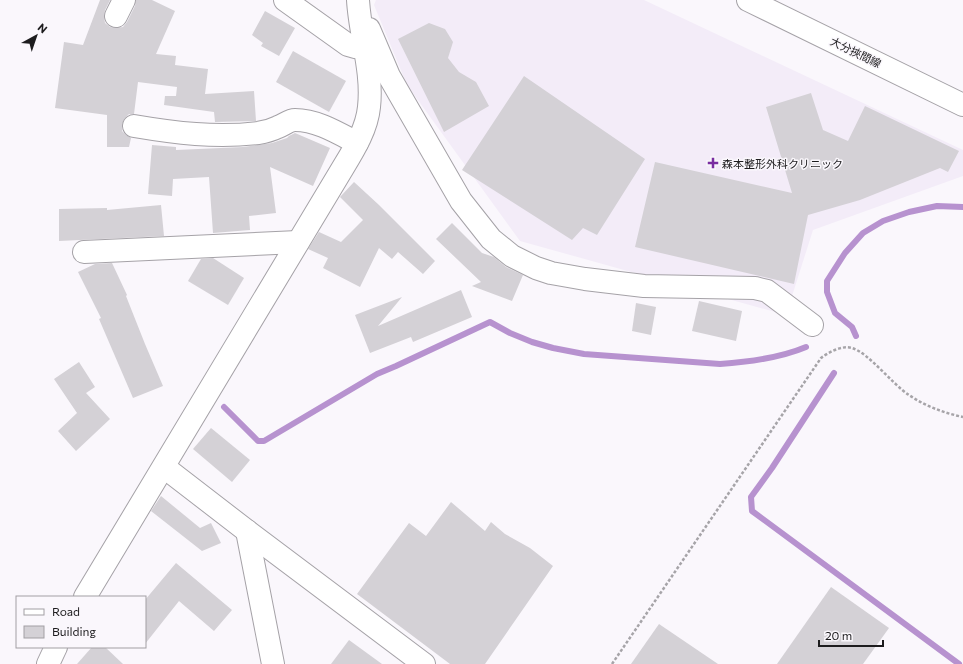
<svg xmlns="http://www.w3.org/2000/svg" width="963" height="664" font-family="Commissioner,'Noto Sans JP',sans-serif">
	<rect width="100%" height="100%" fill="#faf7fc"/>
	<path fill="#f3ecf8" d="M376,0H644L963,150V176L813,230L786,315L520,241L407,85L374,5Z"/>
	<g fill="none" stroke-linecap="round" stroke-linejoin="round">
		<g stroke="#b792cf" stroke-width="6">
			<path d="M856,336L852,327L835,313L827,292V281L845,253L863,233L883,221L909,212L937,206L963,207"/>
			<path d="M834,373L772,468L751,497L752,511L959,664"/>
			<path d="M224,407L258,441H264L377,374L396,366L490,322L510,333L532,342L553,348L584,354L720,364C749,362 780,358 806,347"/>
		</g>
	</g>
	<g fill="#d4d1d6">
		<path d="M100,0H110L105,10L104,17L105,23L110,27L116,28L123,27L127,22L135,6L136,0H152L175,11L156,54L176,56L175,65L208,69L205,94L254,91L256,121L215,122L214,112L164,105L165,96H176L177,87L138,82L134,114H129L125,118L122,124V131L126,135L131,138L129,147H107V115L55,108L64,42L83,45Z"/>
		<path d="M265,11L295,28L279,56L261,46L263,43L252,35Z"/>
		<path d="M429,23L445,29L453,42L448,58L459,72L476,82L489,106L444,132L398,39Z"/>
		<path d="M293,51L346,81L329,112L276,82Z"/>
		<path d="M524,76L645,159L597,235L583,228L572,240L462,170Z"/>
		<path d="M811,93L823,130L848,141L865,106L959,151L948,172L940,168L860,200L808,215L794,284L635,247L655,162L792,193L766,107Z"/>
		<path d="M295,133L330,148L313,186L270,167L276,213L249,216L250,230L213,233L209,177L173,179L172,196L148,194L152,145L176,147V150L243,147L272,143L287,138L289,136Z"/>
		<path d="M354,182L379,205L435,261L423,274L398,252L392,259L379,248L360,287L323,268L328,258L308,249L319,232L341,242L363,220L340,197Z"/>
		<path d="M161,205L164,236L59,241V209L107,208V210Z"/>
		<path d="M452,223L482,253L494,257L506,267L523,275L512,301L472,286L481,282L436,239Z"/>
		<path d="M213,258L244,278L228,305L188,281L201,259Z"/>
		<path d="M112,263L127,295L126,296L145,344L163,386L133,398L99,319L101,318L78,272L95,264Z"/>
		<path d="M461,290L472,317L413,342L411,337L370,353L355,315L402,297L378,326Z"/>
		<path d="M699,301L742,311L736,341L692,331Z"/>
		<path d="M636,303L656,307L651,335L632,331Z"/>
		<path d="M79,362L95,387L86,393L110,419L76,451L58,431L77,413L54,379Z"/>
		<path d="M211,428L250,460L232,482L193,449Z"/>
		<path d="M161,496L200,528L211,523L221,543L202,551L151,511Z"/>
		<path d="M451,502L485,531L491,522L505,534L530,548L553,566L485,664H450L357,594L409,523L426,536Z"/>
		<path d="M176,563L232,610L214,631L179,601L145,644V600Z"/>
		<path d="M831,587L889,628L863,664H777Z"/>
		<path d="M659,624L718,664H631Z"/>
		<path d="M349,640L382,664H331Z"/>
		<path d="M92,647H105L123,664H77Z"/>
	</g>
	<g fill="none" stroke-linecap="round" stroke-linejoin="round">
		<defs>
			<g id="minor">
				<path d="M285,0L348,45L355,47L364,48"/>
				<path d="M116,16L124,0"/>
				<path d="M369,29L389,76L461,201L491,239L512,256L536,268L551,273L585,279L644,286L755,288L767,291L812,325"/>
				<path d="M134,126C175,133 216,138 258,133C265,132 272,130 278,127C284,125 289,120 295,120C317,120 338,133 357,143"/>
				<path d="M84,252L298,242"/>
				<path d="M164,467L247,531L424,664"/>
				<path d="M247,531L273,664"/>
				<path d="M85,597L344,166C355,148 367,128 369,107C373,71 360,36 358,0"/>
				<path d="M48,664L56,647"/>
			</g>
			<path id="secondary" d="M748,0L963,105"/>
		</defs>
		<use href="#minor" stroke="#a5a2a7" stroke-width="24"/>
		<use href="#secondary" stroke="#a5a2a7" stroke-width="24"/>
		<path stroke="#a6a4a8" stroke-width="2.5" stroke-dasharray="3 2" stroke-linecap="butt" d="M612,664L821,358C829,352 842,345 852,348C869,353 892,384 909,395C925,406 944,413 963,417"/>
		<use href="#minor" stroke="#fff" stroke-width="22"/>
		<use href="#secondary" stroke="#fff" stroke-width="22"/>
	</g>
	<path fill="#792ea0" stroke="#faf7fc" stroke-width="1.5" d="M711 157h4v4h4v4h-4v4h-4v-4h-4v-4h4z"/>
	<g text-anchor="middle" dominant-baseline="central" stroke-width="3" stroke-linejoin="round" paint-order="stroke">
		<g font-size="11" fill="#1d1c1e" stroke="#faf7fc">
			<text transform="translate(856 52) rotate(26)">大分挾間線</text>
		</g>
		<g font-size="11" fill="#1d1c1e" stroke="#faf7fc" text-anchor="start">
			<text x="722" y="163">森本整形外科クリニック</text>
		</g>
	</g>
	<rect x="16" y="596" width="130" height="52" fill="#faf7fc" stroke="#a29fa3"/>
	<rect x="24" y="609" width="20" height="6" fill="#ffffff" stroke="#a29fa3"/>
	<text x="52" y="616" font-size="12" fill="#1d1c1e">Road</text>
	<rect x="24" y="626" width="20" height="12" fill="#d4d1d6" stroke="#a29fa3"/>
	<text x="52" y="636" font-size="12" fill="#1d1c1e">Building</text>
	<g transform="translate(36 36) rotate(40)" stroke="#faf7fc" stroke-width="3" paint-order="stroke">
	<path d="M0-3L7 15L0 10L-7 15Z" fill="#1d1c1e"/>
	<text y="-6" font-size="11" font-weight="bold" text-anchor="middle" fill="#1d1c1e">N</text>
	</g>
	<path d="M819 640v6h64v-6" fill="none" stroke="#1d1c1e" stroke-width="2"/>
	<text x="825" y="640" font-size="12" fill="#1d1c1e" stroke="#faf7fc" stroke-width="3" paint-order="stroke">20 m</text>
</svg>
